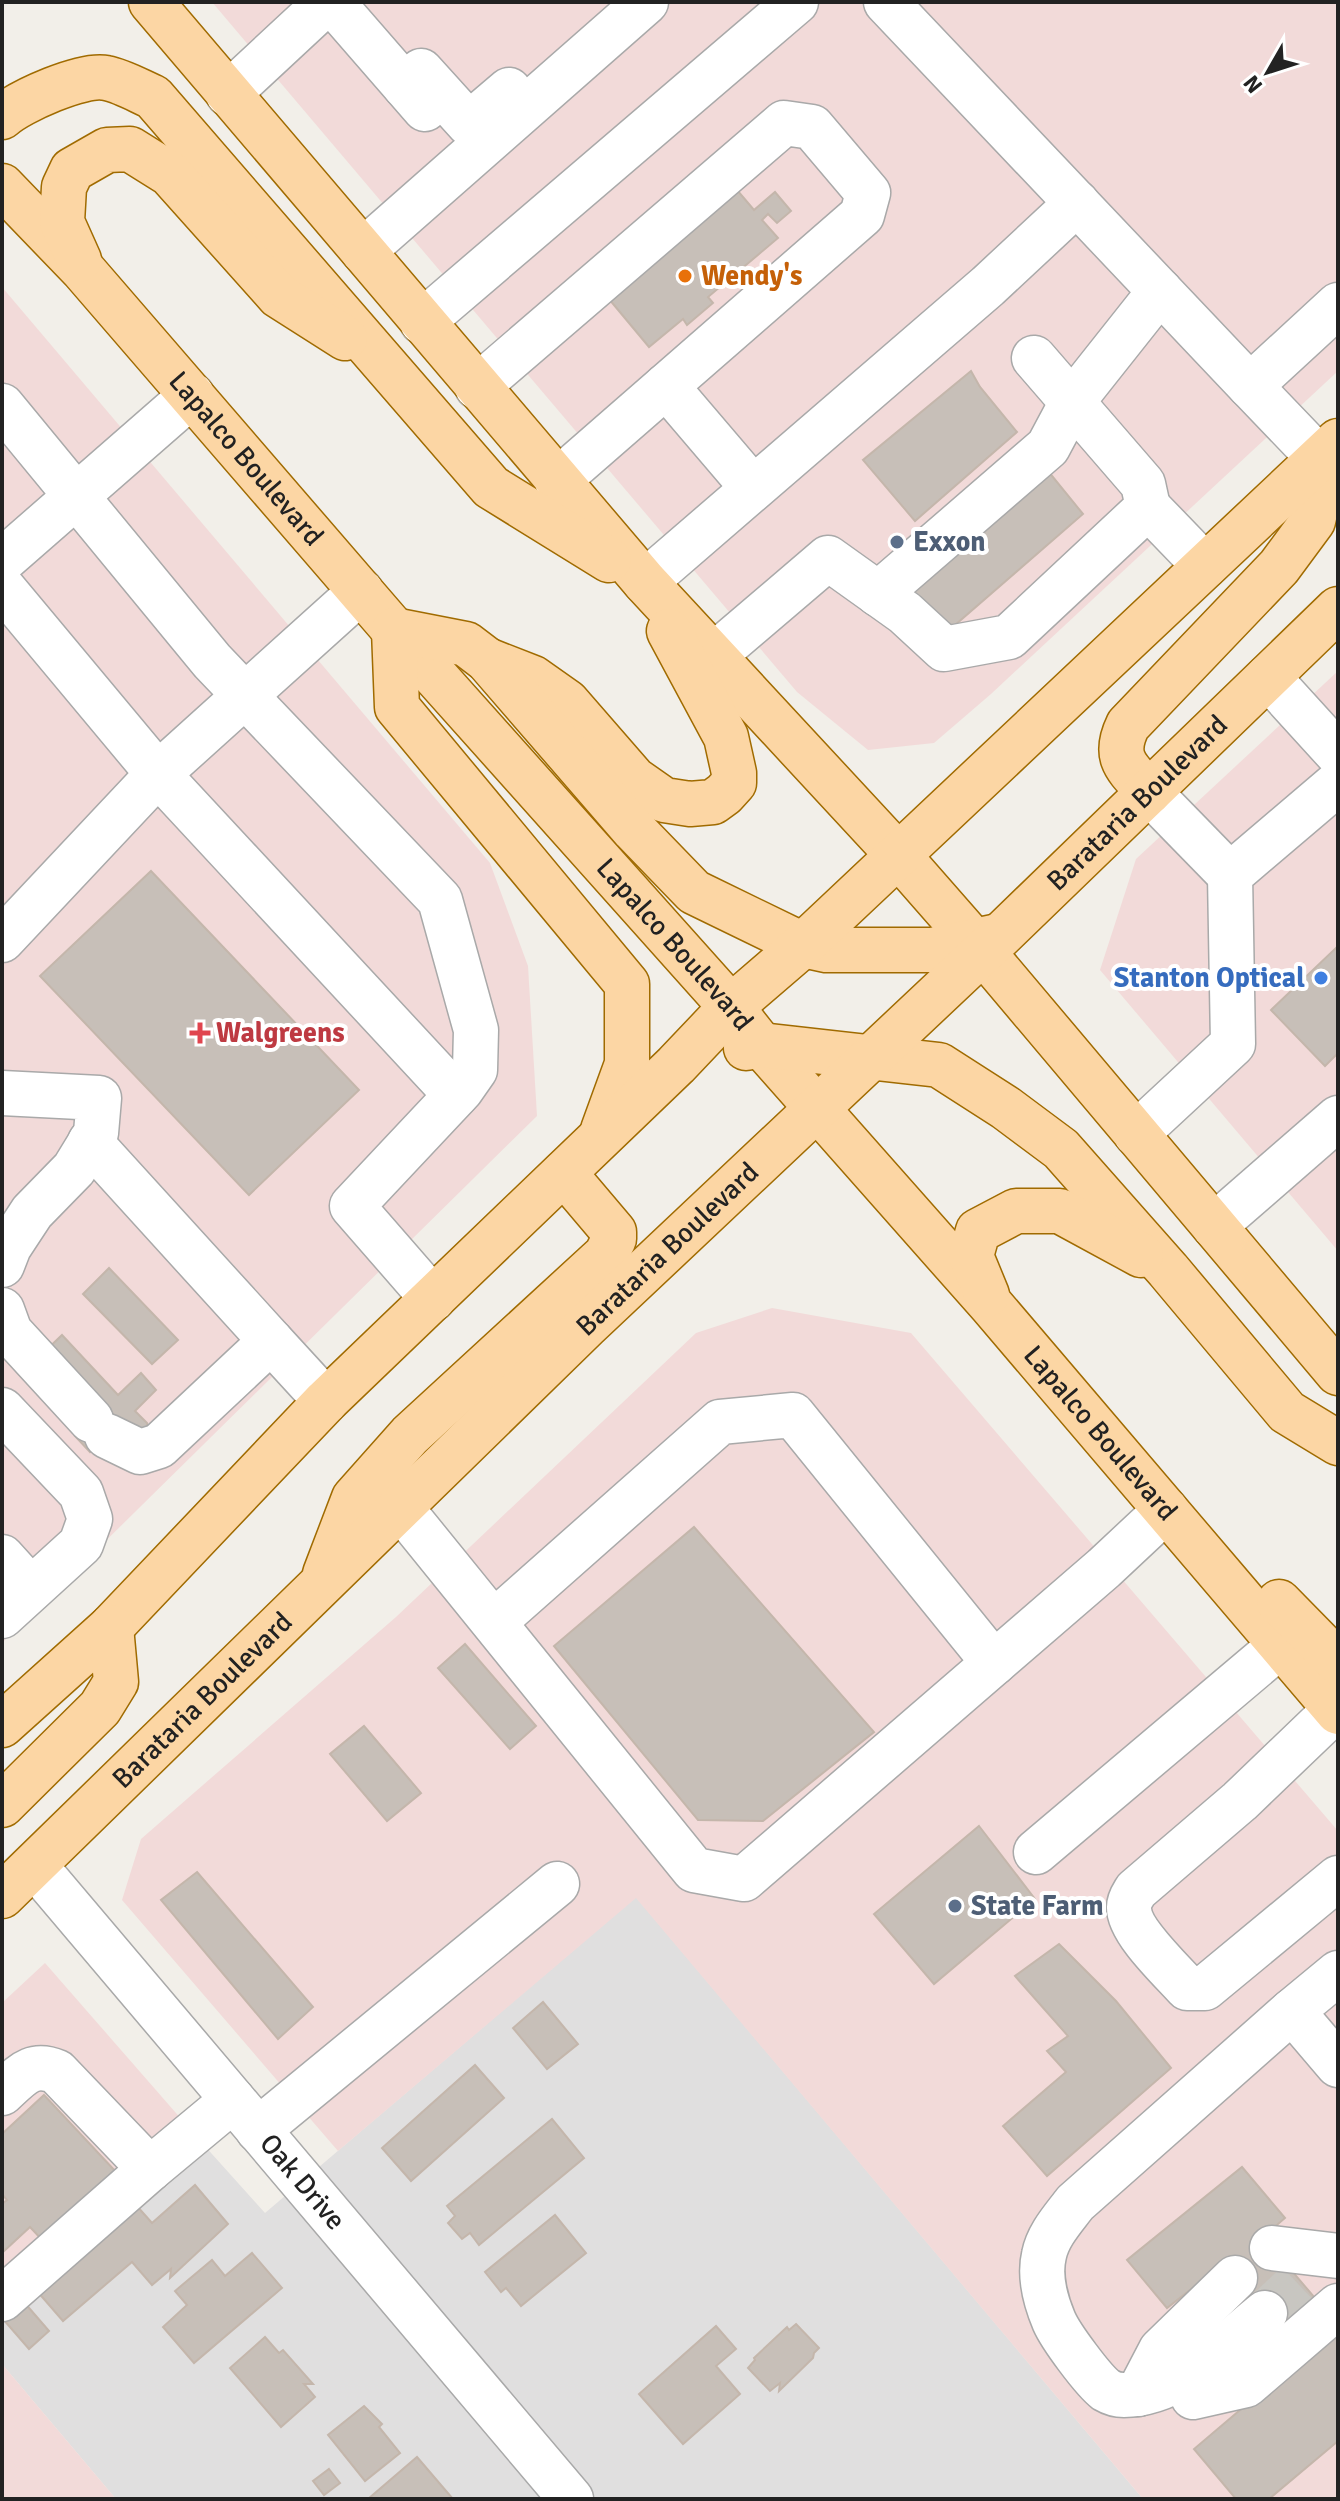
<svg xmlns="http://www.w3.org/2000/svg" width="1340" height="2501" font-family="Signika,sans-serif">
	<rect width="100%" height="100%" fill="#f2efe9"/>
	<path fill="#e0dfdf" d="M636,1897L1143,2499H116L2,2364V2311L203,2144L265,2213Z"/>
	<g fill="#f2dad9">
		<path d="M212,2H1338V371L991,694L934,743L868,750L797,692Z"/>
		<path d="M2,287L490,863L528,966L537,1116L2,1643Z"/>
		<path d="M1338,671V1251L1100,970L1136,859Z"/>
		<path d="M772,1308L911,1333L1338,1831V2499H1143L636,1898L338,2151L122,1900L141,1839L396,1617L696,1333Z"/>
		<path d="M45,1963L203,2144L2,2311V2003Z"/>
		<path d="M2,2364L116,2499H2Z"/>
	</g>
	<g fill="#c7bfb8" stroke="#c4b6ab" stroke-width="2">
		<path d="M737,190L754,210L775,192L791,211L777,223L768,214L762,220L778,238L708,297L713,303L687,325L683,319L649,347L609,299Z"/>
		<path d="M971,371L980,387L1017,432L915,521L863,460Z"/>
		<path d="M1048,471L1083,514L940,638L905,596Z"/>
		<path d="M151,871L359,1090L249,1195L40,976Z"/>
		<path d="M1338,946V1053L1325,1066L1271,1010Z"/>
		<path d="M109,1268L178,1340L152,1364L83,1294Z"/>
		<path d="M62,1335L118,1395L141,1373L156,1390L135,1411L147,1423L148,1433L112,1431L90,1452L75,1436L96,1415L40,1356Z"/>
		<path d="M694,1527L874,1732L763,1821L698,1820L554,1646Z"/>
		<path d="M465,1644L536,1726L510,1749L438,1668Z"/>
		<path d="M364,1726L421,1793L387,1821L330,1754Z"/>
		<path d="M979,1826L1035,1899L934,1984L874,1914Z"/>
		<path d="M197,1872L313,2007L278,2039L161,1900Z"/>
		<path d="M1059,1944L1116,2001L1171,2068L1047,2176L1003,2126L1066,2072L1047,2051L1068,2036L1015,1976Z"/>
		<path d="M543,2002L578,2044L547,2069L513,2028Z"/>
		<path d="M475,2065L504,2098L411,2181L382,2148Z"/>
		<path d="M44,2095L117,2173L44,2242L30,2227L2,2253V2204L7,2200L2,2194V2134Z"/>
		<path d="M552,2119L584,2158L479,2245L470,2233L462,2239L448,2223L455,2216L447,2206Z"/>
		<path d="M1242,2167L1285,2218L1263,2237L1320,2304L1284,2335L1223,2264L1167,2308L1127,2260Z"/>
		<path d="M195,2185L228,2224L170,2278L171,2269L152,2285L132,2262L63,2321L37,2291L136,2205L152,2223Z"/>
		<path d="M555,2215L586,2253L521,2306L506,2288L501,2292L485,2272Z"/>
		<path d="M252,2253L282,2288L194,2363L163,2327L187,2305L175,2291L212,2260L225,2276Z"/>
		<path d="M23,2301L49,2331L29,2349L3,2319Z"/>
		<path d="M796,2324L819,2348L814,2353L813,2358L779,2391L780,2383L770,2391L748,2368L755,2360L754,2358L787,2327L789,2330Z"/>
		<path d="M716,2326L736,2349L716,2366L740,2394L683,2444L639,2394Z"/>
		<path d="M1338,2327V2441L1269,2499H1236L1194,2449Z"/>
		<path d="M265,2337L279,2353L283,2350L313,2384H304L315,2397L281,2427L230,2368Z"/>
		<path d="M364,2406L382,2424L379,2427L400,2453L365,2481L328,2435Z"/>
		<path d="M417,2457L453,2499H368Z"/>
		<path d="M329,2469L340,2483L324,2495L313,2481Z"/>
	</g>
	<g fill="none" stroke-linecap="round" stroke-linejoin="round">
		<path stroke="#c8c6c1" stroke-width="44" stroke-dasharray="44 22" stroke-linecap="butt" d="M1265,2313L1300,2280"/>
		<defs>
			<g id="minor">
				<path d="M332,2L425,109"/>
				<path d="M886,2L1250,386L1338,305"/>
				<path d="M405,86L421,71L469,124L509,90"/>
				<path d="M228,94L327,2"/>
				<path d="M363,251L646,2"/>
				<path d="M422,322L796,2"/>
				<path d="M666,386L753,488"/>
				<path d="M1250,386L1320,459"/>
				<path d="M477,387L784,123L812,127L868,193L862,215L557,481"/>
				<path d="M2,406L212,661L440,900L476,1030L475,1070L461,1090L352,1206L433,1299"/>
				<path d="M1148,507L1205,566"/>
				<path d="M2,561L192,395"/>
				<path d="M645,582L988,286L1077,203"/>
				<path d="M2,587L158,774L456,1095"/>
				<path d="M878,594L1048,447L1072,402L1160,291"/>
				<path d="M712,657L828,558L905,613L944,649L1009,637L1148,507L1143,484L1034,358"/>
				<path d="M1268,677L1338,754"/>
				<path d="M1149,792L1230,875"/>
				<path d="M2,940L158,774L361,591"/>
				<path d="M2,1093L99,1098L96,1133L74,1169L32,1212L9,1247L2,1265"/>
				<path d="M1136,1134L1233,1044L1230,875L1338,783"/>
				<path d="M90,1142L271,1341"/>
				<path d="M1214,1226L1338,1118"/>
				<path d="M2,1310L10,1332L91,1420"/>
				<path d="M2,1410L81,1493L90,1519L81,1544L2,1616"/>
				<path d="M107,1436L140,1452L159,1446L271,1341L326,1401"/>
				<path d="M400,1507L694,1870L744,1879L1104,1568L1166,1510"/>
				<path d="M2,1557L31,1589"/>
				<path d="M494,1622L720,1422L793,1415L994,1663"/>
				<path d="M1336,1709L1240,1801L1136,1890C1133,1895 1129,1900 1129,1907C1128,1930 1171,1970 1187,1988H1205L1338,1878"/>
				<path d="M1036,1852L1281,1645"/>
				<path id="s1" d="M35,1866L571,2499"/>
				<path d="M1338,1973L1292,2011L1338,2065"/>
				<path d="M2,2093C21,2076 31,2061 57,2072L150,2169L233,2100"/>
				<path d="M258,2130L557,1884"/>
				<path d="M1272,2248L1338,2256"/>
				<path d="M2,2299L150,2169"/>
				<path d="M1265,2313C1225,2345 1178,2395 1124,2395C1118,2395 1111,2393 1106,2390C1093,2380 1061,2337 1054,2321C1046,2302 1039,2276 1044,2255C1048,2235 1063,2219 1075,2203L1292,2011"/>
				<path d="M1138,2394L1161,2350L1235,2278"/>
				<path d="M1193,2397L1246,2385L1338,2306"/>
			</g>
			<g id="major">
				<path d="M151,2L645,582L898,855L983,952L1338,1373"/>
				<path d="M2,117C20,101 83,73 106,78C122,81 139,91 153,97L491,487L609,560"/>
				<path id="s2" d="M2,186L83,270L394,630L731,1007L761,1045L991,1305L1338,1712"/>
				<path d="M79,260L62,222L64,187L72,170L107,150L130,149L170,174L279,296L345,338"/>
				<path d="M487,660L533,678L567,702L634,779L664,800L690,804L713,802L724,794L734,783V773L726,737L669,631"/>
				<path d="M1149,792C1127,768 1112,758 1128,725L1279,567L1313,521L1322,483L1320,459"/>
				<path d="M746,1048L761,1045L939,1065L1006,1108L1061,1149L1168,1270L1287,1412L1338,1443"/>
				<path d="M603,1130L627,1064V984L397,707L394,630L466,644L487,660L634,830L694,892L803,945L826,950H932L998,936"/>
				<path d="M987,1295L971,1256L978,1231L1016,1211H1060L1141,1255"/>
				<path d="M325,1574L354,1498L410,1435L606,1255L614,1239V1232L564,1173"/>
				<path d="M1279,1602L1338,1662"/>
				<path d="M2,1725L111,1627L326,1401L676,1065L731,1007L803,945L1338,441"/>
				<path d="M2,1805L100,1708L116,1682L111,1627"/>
				<path id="s3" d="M2,1896L586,1326L1001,935L1338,609"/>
			</g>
		</defs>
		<use href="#minor" stroke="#a9a9a9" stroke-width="47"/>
		<use href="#major" stroke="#a06b00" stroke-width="47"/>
		<use href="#minor" stroke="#fff" stroke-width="44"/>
		<use href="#major" stroke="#fcd6a4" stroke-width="44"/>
	</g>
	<circle fill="#e8710a" stroke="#fff" stroke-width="3" cx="685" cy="276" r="8"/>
	<g fill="#5c6f8a" stroke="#fff" stroke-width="3">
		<circle cx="897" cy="542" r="8"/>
		<circle cx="955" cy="1906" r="8"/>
	</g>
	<circle fill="#3f7fe0" stroke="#fff" stroke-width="3" cx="1321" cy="978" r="8"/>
	<path fill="#e0444e" stroke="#fff" stroke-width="3" d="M196 1021h8v8h8v8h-8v8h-8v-8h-8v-8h8z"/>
	<g text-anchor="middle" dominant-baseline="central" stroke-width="8" stroke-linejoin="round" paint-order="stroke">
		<g font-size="28" font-weight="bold" fill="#c56008" stroke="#fff" text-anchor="start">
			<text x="701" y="276">Wendy's</text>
		</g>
		<g font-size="28" fill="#222" stroke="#fff">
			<text stroke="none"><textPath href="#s2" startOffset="366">Lapalco Boulevard</textPath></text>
			<text stroke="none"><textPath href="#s3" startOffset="1576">Barataria Boulevard</textPath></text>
			<text stroke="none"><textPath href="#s2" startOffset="1014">Lapalco Boulevard</textPath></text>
			<text stroke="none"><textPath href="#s3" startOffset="928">Barataria Boulevard</textPath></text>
			<text stroke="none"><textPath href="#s2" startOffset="1662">Lapalco Boulevard</textPath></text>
			<text stroke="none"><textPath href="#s3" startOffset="280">Barataria Boulevard</textPath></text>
			<text stroke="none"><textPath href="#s1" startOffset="414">Oak Drive</textPath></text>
		</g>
		<g font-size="28" font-weight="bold" fill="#4e5e75" stroke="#fff" text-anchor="start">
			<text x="913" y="542">Exxon</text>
			<text x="971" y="1906">State Farm</text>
		</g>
		<g font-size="28" font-weight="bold" fill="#366cbe" stroke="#fff" text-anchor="end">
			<text x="1305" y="978">Stanton Optical</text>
		</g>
		<g font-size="28" font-weight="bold" fill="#be3a42" stroke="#fff" text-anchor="start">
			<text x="216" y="1033">Walgreens</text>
		</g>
	</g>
	<rect width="1340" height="2501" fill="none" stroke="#222222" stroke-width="8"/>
	<g transform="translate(1268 72) rotate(231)" stroke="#ffffff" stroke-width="6" paint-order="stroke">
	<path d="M0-6L14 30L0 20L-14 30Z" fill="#222222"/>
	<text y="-12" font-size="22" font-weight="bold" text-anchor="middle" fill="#222222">N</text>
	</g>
</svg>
